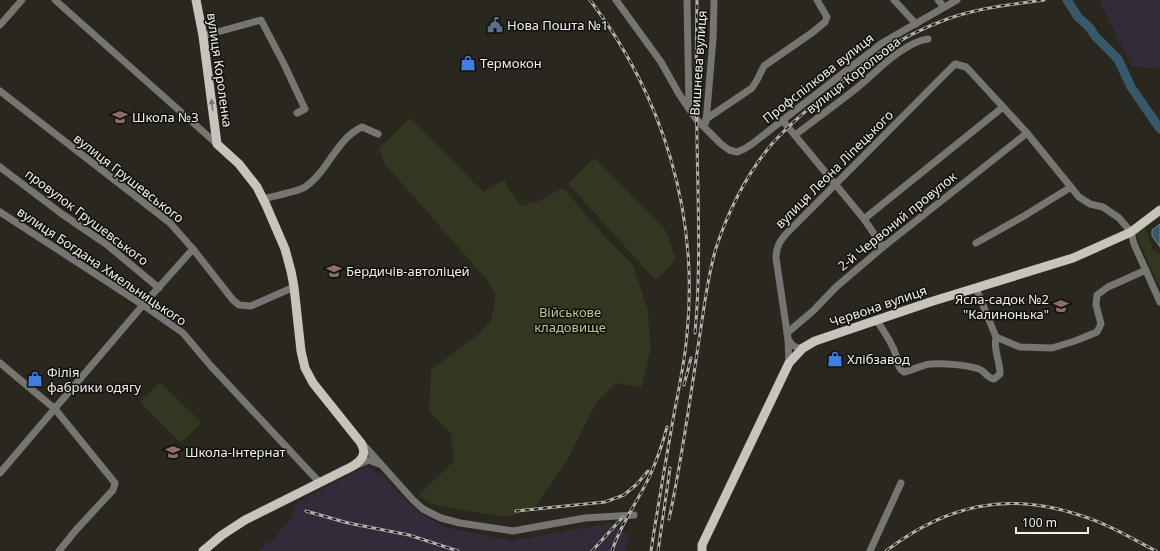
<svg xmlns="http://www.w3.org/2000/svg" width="1160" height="551" font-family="'Noto Sans',sans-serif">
	<rect width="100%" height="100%" fill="#2a271f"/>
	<g fill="#332b3a">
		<path d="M1099,0H1160V68L1132,67Z"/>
		<path d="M367,466L383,476L415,510L444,527L511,541L611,523L629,536L625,551H259L267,541H273L284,525L291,520L297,502Z"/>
	</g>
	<g fill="#333721">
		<path d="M410,118L483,192L504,180L520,206L539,201L563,188L599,230L633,265L648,311L651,349L641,388L616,383L596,403L566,462L533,510L506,517L466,511L432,504L419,495L454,461L451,434L429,411L431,370L479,334L491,320L494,308L495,294L488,281L384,163L379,148Z"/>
		<path d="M595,158L666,231L676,260L655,280L568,183Z"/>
		<path d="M1145,228L1153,250L1160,254V289L1136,233Z"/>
		<path d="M160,382L202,423L181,443L140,402Z"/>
	</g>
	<path fill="#37596a" stroke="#6f8690" d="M1160,224V247L1152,236V230Z"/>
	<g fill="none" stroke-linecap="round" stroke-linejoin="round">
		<path stroke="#37596a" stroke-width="9" d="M1067,0L1078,17L1090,28L1095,36L1118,59L1131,87L1160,129"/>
		<g stroke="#777571" stroke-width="7">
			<path d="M55,0L217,144"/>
			<path d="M616,0L661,62L679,94L696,119L721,144L729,150L737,152L744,149L752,144L882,43L957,0"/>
			<path d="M687,0L689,108"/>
			<path d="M894,0L916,24"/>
			<path d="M938,0L944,7"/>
			<path d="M0,25L22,0"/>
			<path d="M203,36L261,20L284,64L305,109L297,113"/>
			<path d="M0,91L170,223L193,249L233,300L239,305L251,306L294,287"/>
			<path d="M706,119L752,88L757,80L764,66L813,32L825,22L827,17L817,0"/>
			<path d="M783,121L864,219L883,247"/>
			<path d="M706,122L713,39L714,0"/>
			<path d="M795,135C816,119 838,103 858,87C876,72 904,42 928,39"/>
			<path d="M0,167L62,214L106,244L159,288"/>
			<path d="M263,199C273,196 297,192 305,187C328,172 336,139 362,127L378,134"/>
			<path d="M0,212L143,305L183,333L210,365L320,483"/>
			<path d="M864,219L1003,107"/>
			<path d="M976,243L1024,216L1071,187"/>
			<path d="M976,288L996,337L1020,347L1052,348L1075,341L1097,332L1101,324L1096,305L1097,295L1108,287L1146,270"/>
			<path d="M877,321C884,331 892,343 896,355C898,362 898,369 904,372C913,370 924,364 931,364C945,363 966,365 979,369C985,371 987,378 994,379L1000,374C1000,360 993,351 996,337"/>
			<path d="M787,333L813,311L836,287L883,247L1027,133"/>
			<path d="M788,339L789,363"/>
			<path d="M803,348C795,348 792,346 788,339L776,258C776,247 780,240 788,232L955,64L966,67L970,71L1027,133L1079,197L1090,204L1103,207L1119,218L1131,232L1134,244L1160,302"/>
			<path d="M0,363L55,409L115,483L113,490L76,530L59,551"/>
			<path d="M362,443L413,500L423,509L441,518L460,523L513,531L585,518L634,515"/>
			<path d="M357,465L369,460L379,464"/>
			<path d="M0,473L143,305L193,249"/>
			<path d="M870,551L901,483"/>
		</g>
		<g stroke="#c8c4bc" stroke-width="9">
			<path d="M196,0L203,36L217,144L239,164L257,187L266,205L285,249L291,271L294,287L301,351L305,368L313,383L361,443C367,454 362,460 353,466L245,520L222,535L203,551"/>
			<path d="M702,551V545L789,363L803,348L815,341L930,302L1073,258L1131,232L1160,210"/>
		</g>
		<defs>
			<g id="rail">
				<path d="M590,0C663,96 699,213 687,334C685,361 679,387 674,414C666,460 658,505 651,551"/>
				<path d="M695,333C701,269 698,205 697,140C696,94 696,47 697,0"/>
				<path d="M684,385L691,358"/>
				<path d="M306,511L348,523L409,535L458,551"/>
				<path d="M516,511L605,502L624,495L637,484L648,471"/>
				<path d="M669,519C682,460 690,399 699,340C704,310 707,278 716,248C728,212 747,174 771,145C792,121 818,101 843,81C855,72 867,61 880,53C902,38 925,27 950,18C980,8 1013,4 1044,0"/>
				<path d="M592,551L623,517"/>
				<path d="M612,551C621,522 640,499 652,471C658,457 663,442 667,427"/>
				<path d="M658,551L670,468"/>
				<path d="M886,551C946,505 1007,491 1079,515C1106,523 1131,538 1156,551"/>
			</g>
		</defs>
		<use href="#rail" stroke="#b3b1aa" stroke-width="3"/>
		<use href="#rail" stroke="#11100d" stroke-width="1.5" stroke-dasharray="4.5" stroke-linecap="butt"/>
	</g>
	<defs><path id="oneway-solid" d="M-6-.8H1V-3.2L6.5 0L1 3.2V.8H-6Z"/></defs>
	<use fill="#76736d" href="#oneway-solid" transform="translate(212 105) rotate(-97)"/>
	<defs>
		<symbol id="civic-bare" viewBox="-9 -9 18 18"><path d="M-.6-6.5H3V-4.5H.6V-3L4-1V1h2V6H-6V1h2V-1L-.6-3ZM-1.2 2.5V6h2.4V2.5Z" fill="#5c6f8a" stroke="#11100d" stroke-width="2.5" paint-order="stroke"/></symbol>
		<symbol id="shop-bare" viewBox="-9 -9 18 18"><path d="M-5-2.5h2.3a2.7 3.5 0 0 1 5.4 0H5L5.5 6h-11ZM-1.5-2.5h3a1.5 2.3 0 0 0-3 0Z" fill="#3f7fe0" stroke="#11100d" stroke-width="2.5" paint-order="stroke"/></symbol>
		<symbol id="school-bare" viewBox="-9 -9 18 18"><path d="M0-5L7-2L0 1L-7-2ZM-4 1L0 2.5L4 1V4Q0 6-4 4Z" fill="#8d6e63" stroke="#11100d" stroke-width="2.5" paint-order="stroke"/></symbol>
	</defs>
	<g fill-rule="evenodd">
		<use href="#civic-bare" x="484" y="14" width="22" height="22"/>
		<use href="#shop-bare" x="457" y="52" width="22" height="22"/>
		<use href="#school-bare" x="109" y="106" width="22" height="22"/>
		<use href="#school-bare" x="323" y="260" width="22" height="22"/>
		<use href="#school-bare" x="1050" y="295" width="22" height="22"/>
		<use href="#shop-bare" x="824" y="348" width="22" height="22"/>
		<use href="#shop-bare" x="24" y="368" width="22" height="22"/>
		<use href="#school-bare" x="162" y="441" width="22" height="22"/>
	</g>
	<g text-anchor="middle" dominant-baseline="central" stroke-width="3" stroke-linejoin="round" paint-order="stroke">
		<g font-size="13" fill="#f2f0ea" stroke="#11100d" text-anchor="start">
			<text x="507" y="25">Нова Пошта №1</text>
			<text x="480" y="63">Термокон</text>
			<text x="132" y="117">Школа №3</text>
			<text x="346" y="271">Бердичів-автоліцей</text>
			<text x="1049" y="299" text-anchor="end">Ясла-садок №2<tspan x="1049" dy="15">"Калинонька"</tspan></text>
			<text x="847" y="359">Хлібзавод</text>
			<text x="47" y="372">Філія<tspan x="47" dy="15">фабрики одягу</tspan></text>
			<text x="185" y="452">Школа-Інтернат</text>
		</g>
		<g font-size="13" fill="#f2f0ea" stroke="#11100d">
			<text transform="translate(698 63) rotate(-86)">Вишнева вулиця</text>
			<text transform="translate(220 70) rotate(82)">вулиця Короленка</text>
			<text transform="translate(853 75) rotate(-38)">вулиця Корольова</text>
			<text transform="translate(818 78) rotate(-38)">Профспілкова вулиця</text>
			<text transform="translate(834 169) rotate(-45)">вулиця Леона Ліпецького</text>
			<text transform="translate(129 178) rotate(38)">вулиця Грушевського</text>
			<text transform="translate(87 217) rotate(37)">провулок Грушевського</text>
			<text transform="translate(897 221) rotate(-39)">2-й Червоний провулок</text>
			<text transform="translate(102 266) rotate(34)">вулиця Богдана Хмельницького</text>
			<text transform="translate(878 306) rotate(-19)">Червона вулиця</text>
		</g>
		<g font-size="13" fill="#bdc98e" stroke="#11100d">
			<text x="570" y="312">Військове<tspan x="570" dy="15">кладовище</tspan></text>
		</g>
	</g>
	<path d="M1016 527v6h72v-6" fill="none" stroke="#f2f0ea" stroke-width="2"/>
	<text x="1022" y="527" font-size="12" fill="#f2f0ea" stroke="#11100d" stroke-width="3" paint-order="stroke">100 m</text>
</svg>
